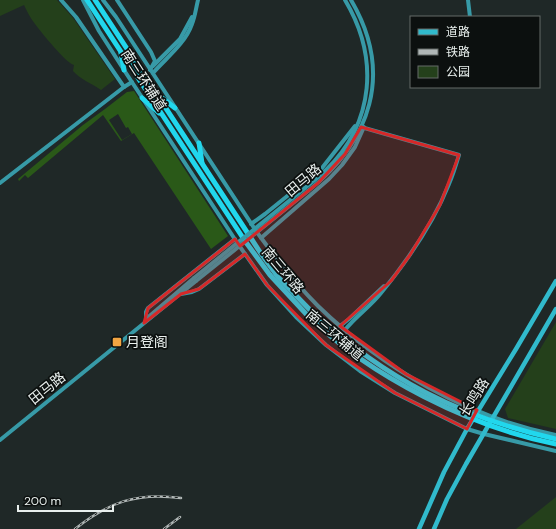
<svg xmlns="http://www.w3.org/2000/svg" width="556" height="529" font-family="'DM Sans','Noto Sans SC',sans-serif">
	<rect width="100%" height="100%" fill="#1f2827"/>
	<g fill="#24401b">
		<path d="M0,0H57L73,18L115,79L101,90C91,83 81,80 73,71L74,65C66,63 41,32 35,24C30,18 27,11 24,5L0,16Z"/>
		<path d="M556,322V429L508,418L505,409Z"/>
		<path d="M556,497V529H516Z"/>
	</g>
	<path fill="#2a5918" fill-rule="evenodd" d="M134,91L228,236L211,249L134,133L121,141L103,115L28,178L25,175L19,181L18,179L83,125L105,109L127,92ZM118,114L126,128L128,127L132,134L122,140L109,120Z"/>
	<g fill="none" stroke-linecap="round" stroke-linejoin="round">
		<g stroke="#379aa7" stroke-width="4">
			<path d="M61,0L76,17L124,87"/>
			<path d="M83,0L99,31L124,70L238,244L267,285L296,317L326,345L360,371L395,393L467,429L484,434L556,451"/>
			<path d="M103,0L116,17L256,231C275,257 295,283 318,306C382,368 469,418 556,435"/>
			<path d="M117,0L151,52L155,61L150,70"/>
			<path d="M468,0L470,17"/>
			<path d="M153,66L180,39L192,17"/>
			<path d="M153,73C166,58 185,44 192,24C195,17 196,8 198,0"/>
			<path d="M0,183L124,87L132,82"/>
			<path d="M305,188C312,182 320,176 326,170C375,122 379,57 345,0"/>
			<path d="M308,191C371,141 394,73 351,0"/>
			<path d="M251,224L265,214L322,168L355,126"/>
			<path d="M261,238L329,179L342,165L355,147L364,127"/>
			<path d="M181,294L192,292L199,289L245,254"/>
			<path d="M146,317V312L148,308L235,239"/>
			<path d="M146,319L194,278"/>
			<path d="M340,326L349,319L384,286"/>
			<path d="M345,330C356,316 370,307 381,293C408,260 433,224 449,184C453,175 456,165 459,155L361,127"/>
			<path d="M0,440L196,281"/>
		</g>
		<g stroke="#31bacc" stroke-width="4.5">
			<path d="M419,529L444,472L467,429L516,349L556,281"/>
			<path d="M434,529L447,499L466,464L556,309"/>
		</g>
		<g stroke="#21d7ed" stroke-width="5">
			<path d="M87,0L245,241L270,275L308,316"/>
			<path d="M95,0L260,252L278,277L312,312"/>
			<path d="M121,53L124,70"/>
			<path d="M157,94L175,108"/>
			<path d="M142,98L159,113"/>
			<path d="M199,143L202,163"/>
		</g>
		<defs>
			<g id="rail">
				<path d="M75,529C109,502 137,492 181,498"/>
				<path d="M164,529L180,517"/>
			</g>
		</defs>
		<use href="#rail" stroke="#b0b7b6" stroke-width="2.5"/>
		<use href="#rail" stroke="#0c100f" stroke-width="1" stroke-dasharray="3" stroke-linecap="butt"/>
		<g stroke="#379aa7" stroke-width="4">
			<path d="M194,278L305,188"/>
			<path d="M196,281L308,191"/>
		</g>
		<g stroke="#21d7ed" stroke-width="5">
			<path d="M312,312C386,379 459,417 556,439"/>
			<path d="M308,316C371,377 471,427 556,444"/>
		</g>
	</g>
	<path fill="#d62828" fill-opacity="0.2" stroke="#d62828" stroke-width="3" stroke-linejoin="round" d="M361,127L459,155L440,205L410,255L391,281L340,326L406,374L477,410L467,429L395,393L326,345L267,285L245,254L199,289L181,294L144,323L148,308L235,239L240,246L318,183L345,154Z"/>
	<rect fill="#f2a542" stroke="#0c100f" stroke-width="1.5" x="112" y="337" width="10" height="10" rx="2"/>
	<g text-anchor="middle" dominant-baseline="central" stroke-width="3.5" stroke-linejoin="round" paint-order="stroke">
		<g font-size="14" fill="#e9f0ee" stroke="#0c100f">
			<text transform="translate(144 80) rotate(57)">南三环辅道</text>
			<text transform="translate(303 180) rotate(-40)">田马路</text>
			<text transform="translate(283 270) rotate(50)">南三环路</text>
			<text transform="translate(335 335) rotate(40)">南三环辅道</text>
			<text transform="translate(47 388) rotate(-39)">田马路</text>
			<text transform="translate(474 397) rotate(-58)">长鸣路</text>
		</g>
		<g font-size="14" fill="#e9f0ee" stroke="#0c100f" text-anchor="start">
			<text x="126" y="342">月登阁</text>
		</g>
	</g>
	<rect x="410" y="16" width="130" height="72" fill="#0c100f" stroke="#646a68"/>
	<rect x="418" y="29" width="20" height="6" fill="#31bacc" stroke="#646a68"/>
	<text x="446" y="36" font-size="12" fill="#e9f0ee">道路</text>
	<rect x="418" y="49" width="20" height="6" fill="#b0b7b6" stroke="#646a68"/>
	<text x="446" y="56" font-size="12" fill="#e9f0ee">铁路</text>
	<rect x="418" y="66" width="20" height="12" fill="#24401b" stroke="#646a68"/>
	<text x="446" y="76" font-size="12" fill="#e9f0ee">公园</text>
	<path d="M18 505v6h95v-6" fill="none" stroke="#e9f0ee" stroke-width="2"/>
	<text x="24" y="505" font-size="12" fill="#e9f0ee" stroke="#0c100f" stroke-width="3" paint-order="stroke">200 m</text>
</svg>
